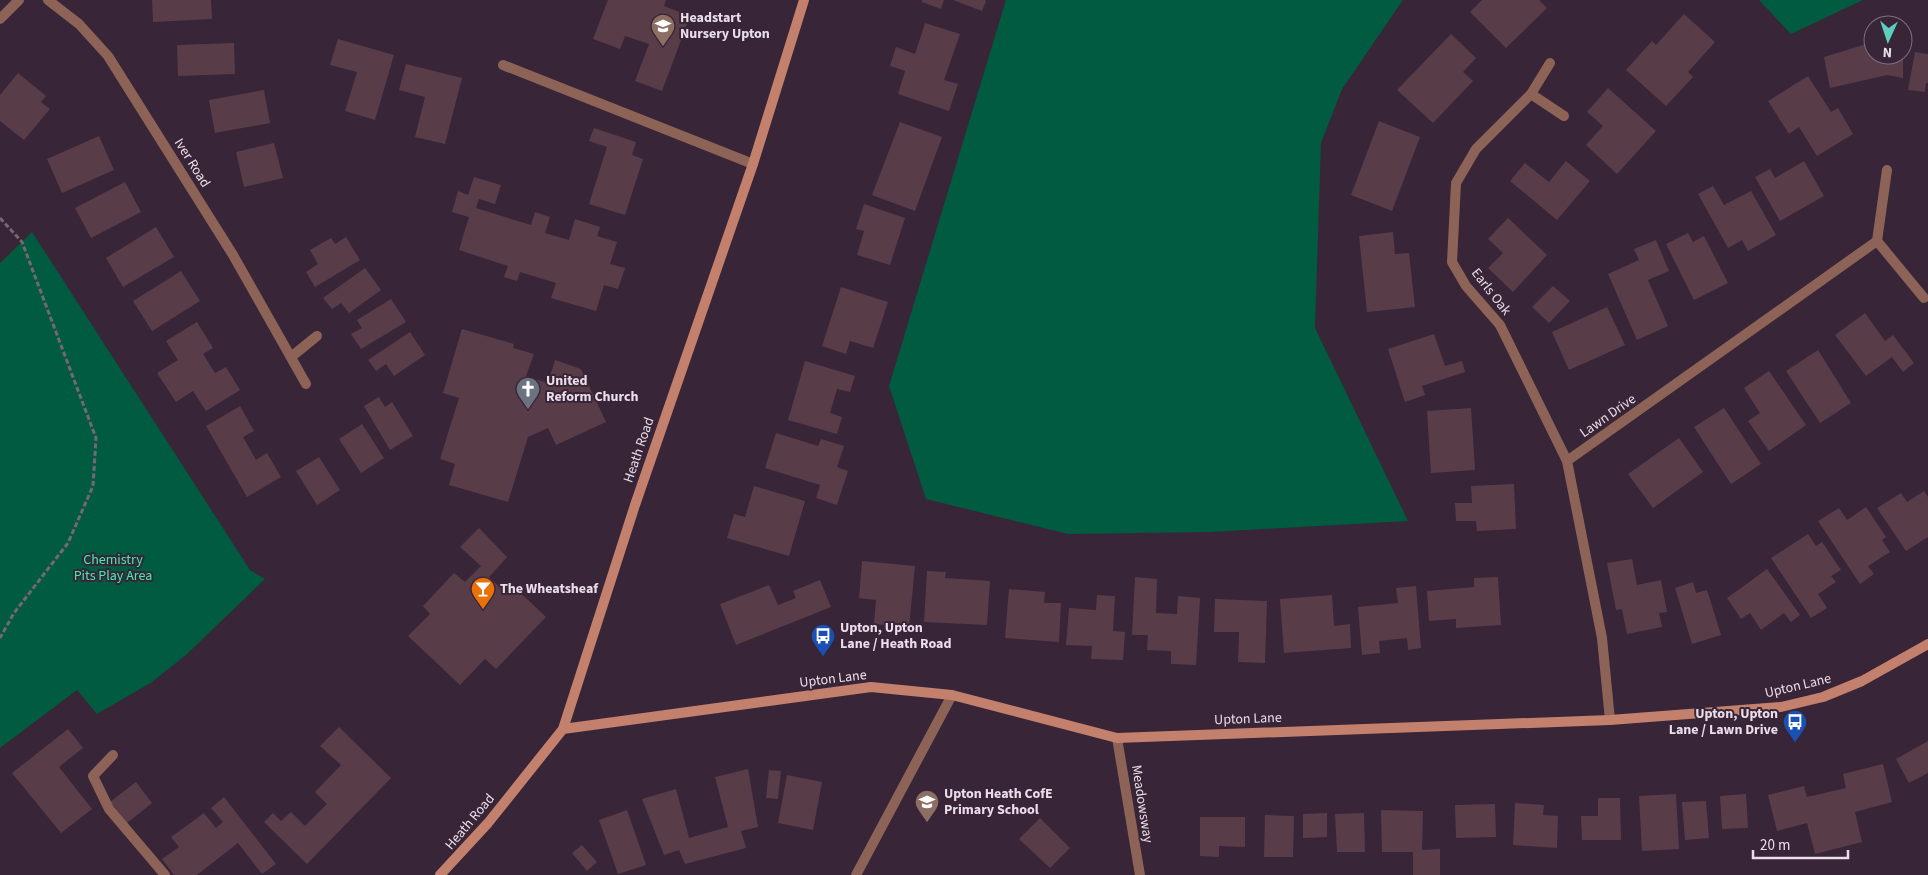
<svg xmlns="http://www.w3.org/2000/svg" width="1928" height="875" font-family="'Source Sans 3',sans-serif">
	<rect width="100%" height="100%" fill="#382537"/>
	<g fill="#015b40">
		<path d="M1006,0H1403L1342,89L1321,143L1315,328L1408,521L1210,532L1068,534L926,499L889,386Z"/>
		<path d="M1759,0H1863L1791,34Z"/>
		<path d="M32,232L250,570L265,579L186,655L152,682L97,714L77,690L0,748V263Z"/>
	</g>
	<g fill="#583d49">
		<path d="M152,0H211L212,19L153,22Z"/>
		<path d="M608,0H666L664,6L690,16L662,91L635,81L649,44L625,36L620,49L593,39Z"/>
		<path d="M922,0H944L941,9L922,2Z"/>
		<path d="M953,0H985L986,1L982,11Z"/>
		<path d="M1482,0H1539L1547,8L1506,48L1470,12Z"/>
		<path d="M1684,14L1715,42L1688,72L1693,77L1666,106L1626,70L1652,41L1656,45Z"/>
		<path d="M925,23L960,34L944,80L958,84L949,111L898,94L905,71L890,66L896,47L915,54Z"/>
		<path d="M1451,34L1476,58L1463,72L1473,81L1433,123L1397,90Z"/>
		<path d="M338,39L394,55L375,120L345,111L357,72L330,65Z"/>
		<path d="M1873,42V55H1903V78L1887,75L1830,88L1824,57Z"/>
		<path d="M234,43L235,74L178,76L177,45Z"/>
		<path d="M1915,52L1928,54V83H1926L1925,92L1908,90Z"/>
		<path d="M406,64L462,78L445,144L415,137L425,97L399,90Z"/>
		<path d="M18,73L46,96L41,102L50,109L24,140L0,121V95Z"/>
		<path d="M1808,76L1831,112L1838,108L1853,134L1817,156L1799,127L1789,134L1768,101Z"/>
		<path d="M1608,88L1656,131L1617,174L1586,145L1603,126L1587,112Z"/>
		<path d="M264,90L270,123L215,133L209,100Z"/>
		<path d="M1379,121L1420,137L1392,211L1351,195Z"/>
		<path d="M900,122L942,137L915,211L872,195Z"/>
		<path d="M594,128L636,142L632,155L643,159L625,215L589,204L607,147L589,141Z"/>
		<path d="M99,136L114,170L62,193L47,159Z"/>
		<path d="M274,143L283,178L244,187L236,152Z"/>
		<path d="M1566,161L1590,181L1557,220L1510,181L1525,163L1549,182Z"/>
		<path d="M1804,161L1824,196L1780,221L1755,177L1770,169L1775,178Z"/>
		<path d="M474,177L501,185L495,204L479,199L476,208L531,225L535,212L550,217L545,233L569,240L575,219L600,227L597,236L617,242L610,264L625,268L618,289L604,285L596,311L551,298L556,283L520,272L517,281L504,277L508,266L459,250L469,217L452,212L458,191L468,195Z"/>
		<path d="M125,182L141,212L91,238L75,208Z"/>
		<path d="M1713,186L1724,205L1751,191L1776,235L1748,251L1742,240L1728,248L1698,194Z"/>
		<path d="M864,204L905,218L890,265L857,255L864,231L856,229Z"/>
		<path d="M1508,218L1547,255L1513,292L1488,268L1503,253L1488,239Z"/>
		<path d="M156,227L174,257L123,287L106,258Z"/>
		<path d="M1393,232L1395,254L1409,253L1415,307L1367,312L1359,236Z"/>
		<path d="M1688,233L1693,242L1704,236L1728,283L1694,300L1666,244Z"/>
		<path d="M346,237L360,260L315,287L306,272L318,264L310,250L331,238L335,244Z"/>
		<path d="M1656,240L1669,271L1648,280L1668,326L1637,340L1608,274L1639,260L1634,249Z"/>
		<path d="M365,268L381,290L349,313L341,303L332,309L323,298Z"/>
		<path d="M181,271L200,301L152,331L133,301Z"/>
		<path d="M1553,286L1570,301L1549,323L1532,307Z"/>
		<path d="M841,287L888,302L873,348L850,341L846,354L822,346Z"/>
		<path d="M391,299L406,322L361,349L351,334L362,328L357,320Z"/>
		<path d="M1607,307L1625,345L1569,370L1552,332Z"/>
		<path d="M1865,313L1885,341L1893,335L1914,363L1903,372L1892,357L1866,376L1835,335Z"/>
		<path d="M197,322L213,348L203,354L215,373L226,367L240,390L206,411L193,391L176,402L157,373L178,360L166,341Z"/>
		<path d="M462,329L514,344L513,348L534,354L526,376L548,383L555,360L581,369L606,422L556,445L548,428L528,437L508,502L449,485L455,464L440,459L459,398L443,393Z"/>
		<path d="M410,332L425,355L394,376L386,364L376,371L368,360Z"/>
		<path d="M1434,334L1445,366L1462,361L1465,372L1422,386L1425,395L1405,402L1388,349Z"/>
		<path d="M1818,350L1851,403L1820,423L1786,371Z"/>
		<path d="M805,361L855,376L850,392L837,389L830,413L842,417L837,434L788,420Z"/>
		<path d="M1769,371L1806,425L1769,451L1748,421L1760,413L1744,388Z"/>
		<path d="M379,397L385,407L392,402L413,436L390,450L364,406Z"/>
		<path d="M240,406L254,431L243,437L256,460L267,453L281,477L247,497L206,426Z"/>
		<path d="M1471,408L1475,470L1431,473L1427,411Z"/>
		<path d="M1724,408L1761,464L1731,484L1694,427Z"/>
		<path d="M362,424L384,458L361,473L339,439Z"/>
		<path d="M776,433L818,446L821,439L844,446L837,467L848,471L837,505L816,498L820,485L765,468Z"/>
		<path d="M1679,438L1703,472L1653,508L1628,474Z"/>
		<path d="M319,457L340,490L317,505L296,471Z"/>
		<path d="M1514,484L1516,529L1477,531L1476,521H1456L1455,503H1472L1471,486Z"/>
		<path d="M754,486L805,501L789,556L727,538L734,514L745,517Z"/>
		<path d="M1924,491L1928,497V537L1906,551L1877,508L1901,493L1907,502Z"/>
		<path d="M1866,507L1886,537L1882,540L1890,552L1868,566L1874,574L1860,584L1818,521L1839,508L1847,520Z"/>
		<path d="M479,528L507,557L489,577L501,588L508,581L546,617L496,669L485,659L460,685L408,636L430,614L423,606L454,573L465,582L481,566L460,547Z"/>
		<path d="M1808,534L1816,546L1822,542L1841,570L1831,576L1836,582L1818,594L1827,608L1811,618L1771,558Z"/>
		<path d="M1632,559L1637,585L1661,580L1667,612L1659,613L1662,627L1627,634L1622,609L1616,610L1607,563Z"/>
		<path d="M862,561L915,566L909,627L874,624L876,600L859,598Z"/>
		<path d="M1767,569L1800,615L1791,622L1784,613L1761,630L1750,613L1741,619L1727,598Z"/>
		<path d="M927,571L946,572L945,578L990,581L987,625L924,622Z"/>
		<path d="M1135,577L1157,579L1156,613L1177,614L1178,596L1200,598L1196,665L1171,664V651L1147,650L1148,635H1132Z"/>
		<path d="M1498,577L1501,625L1456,628V619L1429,621L1427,591L1474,587V578Z"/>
		<path d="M820,580L831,607L736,645L720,604L769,585L778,605L796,598L793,591Z"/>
		<path d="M1693,582L1696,593L1707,590L1721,635L1692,644L1675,588Z"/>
		<path d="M1416,586L1421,648L1408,650L1407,638L1379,641L1380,653L1362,655L1358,607L1398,603L1396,588Z"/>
		<path d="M1009,589L1045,592L1044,603H1061L1059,642L1005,638Z"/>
		<path d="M1097,595L1115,596L1113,631L1125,632L1123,660L1091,659L1092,646L1066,645L1069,608L1096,610Z"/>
		<path d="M1332,595L1334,626L1350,624L1351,648L1284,653L1280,599Z"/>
		<path d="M1215,599L1267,601L1265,663L1238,662L1239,632H1214Z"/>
		<path d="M339,727L391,778L307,864L264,822L273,813L281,821L291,812L305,826L327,804L315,792L341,765L320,746Z"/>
		<path d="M68,729L83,748L59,767L92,809L61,833L12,773Z"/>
		<path d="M1928,741V773L1909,783L1896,759Z"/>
		<path d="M1883,764L1892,802L1855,812L1862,842L1815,854L1807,823L1777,831L1768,795L1804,786L1807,797L1846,788L1843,774Z"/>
		<path d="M748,769L758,827L741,831L746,848L685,864L679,850L664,855L642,799L676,789L689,838L728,827L715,777Z"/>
		<path d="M769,770L781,771L778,799L766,798Z"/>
		<path d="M787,775L822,782L813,830L778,823Z"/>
		<path d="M136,782L152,803L127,823L110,802Z"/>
		<path d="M1676,794L1679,849L1642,851L1639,796Z"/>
		<path d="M1746,794L1748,828L1722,829L1720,796Z"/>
		<path d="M224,797L276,864L262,874L238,843L197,875H174L162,859L179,847L171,837L204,813L216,828L223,822L211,808Z"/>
		<path d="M1598,798H1620L1621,840H1582L1581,816H1598Z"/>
		<path d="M1706,801L1709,838L1685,840L1682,802Z"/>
		<path d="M1515,803L1544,805L1543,815L1558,816L1557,848L1513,845Z"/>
		<path d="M1495,804L1496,837L1456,838L1455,805Z"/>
		<path d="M627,810L646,865L618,874L599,820Z"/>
		<path d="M1381,810L1423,811L1422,850L1440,849V875H1413V852H1382Z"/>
		<path d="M1327,813V837L1303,838V814Z"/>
		<path d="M1364,813L1365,852H1337L1335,814Z"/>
		<path d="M1265,815L1294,816L1293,857H1264Z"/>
		<path d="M1200,817H1245V847L1219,846V857L1200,856Z"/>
		<path d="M1040,818L1070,848L1050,868L1019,839Z"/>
		<path d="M582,845L597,862L587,871L572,853Z"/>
	</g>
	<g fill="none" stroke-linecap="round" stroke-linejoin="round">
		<path stroke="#776676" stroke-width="3" stroke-dasharray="5 2.5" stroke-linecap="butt" d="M0,218L22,242L96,438L93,486L68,543L14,613L0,638"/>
		<g stroke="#8d6357" stroke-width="10">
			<path d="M503,65L753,164"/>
			<path d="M113,755L93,776L109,809L165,875"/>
			<path d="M856,875L952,695"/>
		</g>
		<g stroke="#8d6357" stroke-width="10">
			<path d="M48,0L79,24L108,56L233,255L306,384"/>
			<path d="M0,19L19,0"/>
			<path d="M1550,63L1531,94L1476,149L1456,183L1452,262L1466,286L1500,325L1567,461"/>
			<path d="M1531,94L1564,116"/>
			<path d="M1887,170L1877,241L1924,298"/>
			<path d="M291,357L317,336"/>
			<path d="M1610,720L1602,638L1567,461L1877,241"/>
			<path d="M1117,738L1140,875"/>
		</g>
		<g stroke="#c3806d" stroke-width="10">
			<path d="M563,729L871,687L952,695L1117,738L1610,720L1781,707L1823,697L1862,681L1928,644"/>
			<path d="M440,875L488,823L563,729L635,505L753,164L804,0"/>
		</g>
	</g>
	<defs>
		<symbol id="school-pin" viewBox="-11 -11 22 30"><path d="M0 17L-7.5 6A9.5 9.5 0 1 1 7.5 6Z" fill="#8d6e63" stroke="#382537"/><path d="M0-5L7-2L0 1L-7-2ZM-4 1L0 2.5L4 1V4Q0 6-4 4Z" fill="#fff"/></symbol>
		<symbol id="church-pin" viewBox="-11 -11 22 30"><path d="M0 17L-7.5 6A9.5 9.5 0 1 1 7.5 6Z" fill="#6b7280" stroke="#382537"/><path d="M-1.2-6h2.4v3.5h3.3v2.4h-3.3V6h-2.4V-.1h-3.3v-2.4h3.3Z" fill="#fff"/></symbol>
		<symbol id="bar-pin" viewBox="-11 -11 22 30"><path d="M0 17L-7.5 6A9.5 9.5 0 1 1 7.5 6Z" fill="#e8710a" stroke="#382537"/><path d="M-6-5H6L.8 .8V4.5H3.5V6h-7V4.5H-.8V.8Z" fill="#fff"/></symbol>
		<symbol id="bus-pin" viewBox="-11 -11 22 30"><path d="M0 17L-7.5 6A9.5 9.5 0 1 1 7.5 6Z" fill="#1a4fb4" stroke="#382537"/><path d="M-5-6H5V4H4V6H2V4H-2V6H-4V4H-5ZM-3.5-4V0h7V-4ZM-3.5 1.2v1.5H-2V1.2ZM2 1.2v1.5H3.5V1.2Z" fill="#fff"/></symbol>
	</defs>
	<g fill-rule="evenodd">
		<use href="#school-pin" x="649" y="12" width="28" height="38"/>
		<use href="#church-pin" x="514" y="375" width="28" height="38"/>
		<use href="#bar-pin" x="469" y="575" width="28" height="38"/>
		<use href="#bus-pin" x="809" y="622" width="28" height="38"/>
		<use href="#bus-pin" x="1781" y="708" width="28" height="38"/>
		<use href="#school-pin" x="913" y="788" width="28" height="38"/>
	</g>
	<g text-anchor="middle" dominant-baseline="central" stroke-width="4" stroke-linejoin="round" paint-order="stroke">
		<g font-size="14" font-weight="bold" fill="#ebdeea" stroke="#382537" text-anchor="start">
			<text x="680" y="18">Headstart<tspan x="680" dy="16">Nursery Upton</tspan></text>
			<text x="546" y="381">United<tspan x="546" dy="16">Reform Church</tspan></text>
			<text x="500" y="589">The Wheatsheaf</text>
			<text x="840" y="628">Upton, Upton<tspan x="840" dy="16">Lane / Heath Road</tspan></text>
			<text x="1778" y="714" text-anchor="end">Upton, Upton<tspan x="1778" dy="16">Lane / Lawn Drive</tspan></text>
			<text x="944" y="794">Upton Heath CofE<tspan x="944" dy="16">Primary School</tspan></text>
		</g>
		<g font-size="14" fill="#ebdeea" stroke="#382537">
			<text transform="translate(192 163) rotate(58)">Iver Road</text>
			<text transform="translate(1491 292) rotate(52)">Earls Oak</text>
			<text transform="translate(1608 416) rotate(-35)">Lawn Drive</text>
			<text transform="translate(639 450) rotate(-71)">Heath Road</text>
			<text transform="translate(833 679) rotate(-7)">Upton Lane</text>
			<text transform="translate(1798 686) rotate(-13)">Upton Lane</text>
			<text transform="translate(1248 719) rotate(-2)">Upton Lane</text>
			<text transform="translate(1142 804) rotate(81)">Meadowsway</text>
			<text transform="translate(470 822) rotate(-50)">Heath Road</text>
		</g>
		<g font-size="14" fill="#43ebb0" stroke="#382537">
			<text x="113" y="560">Chemistry<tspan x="113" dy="16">Pits Play Area</tspan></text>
		</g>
	</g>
	<g transform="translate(1888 40) rotate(183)"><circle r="24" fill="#382537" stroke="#806f7f"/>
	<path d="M0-4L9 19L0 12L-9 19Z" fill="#5bcebc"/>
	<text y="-8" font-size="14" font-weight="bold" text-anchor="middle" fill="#ebdeea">N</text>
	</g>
	<path d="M1753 850v8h95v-8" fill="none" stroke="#ebdeea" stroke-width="2.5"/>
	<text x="1760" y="850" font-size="15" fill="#ebdeea" stroke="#382537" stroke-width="4" paint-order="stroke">20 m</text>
</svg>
